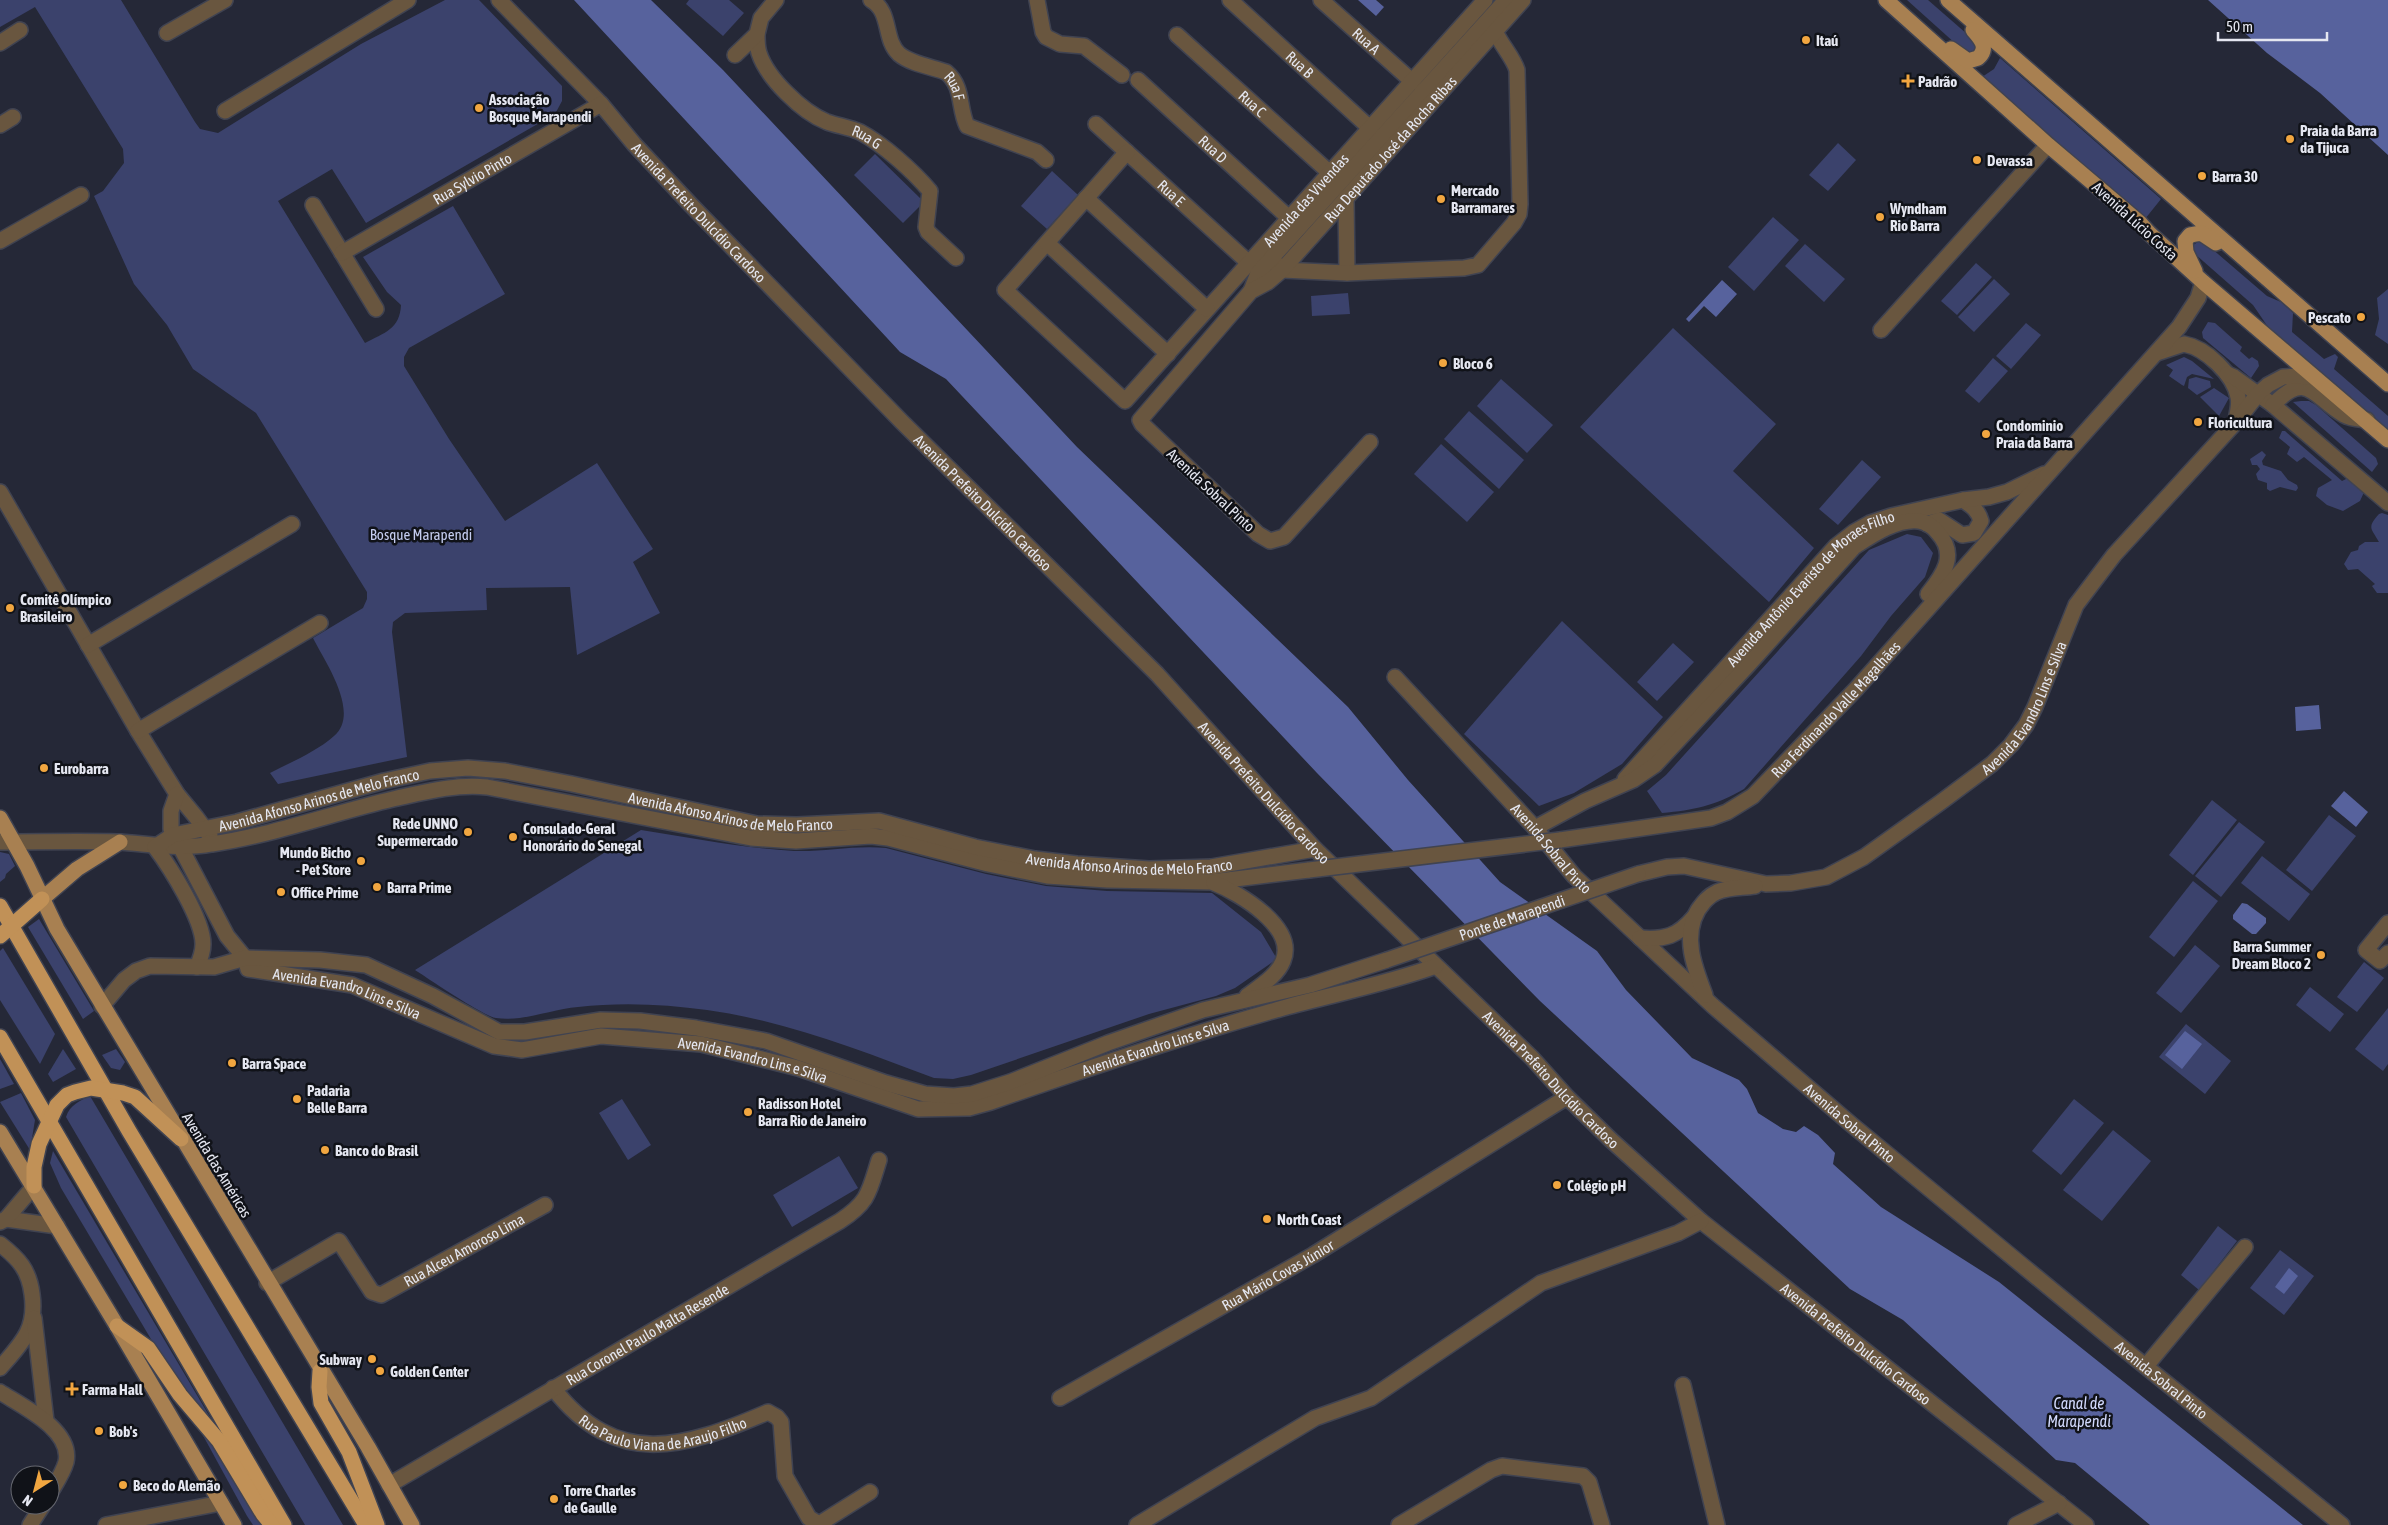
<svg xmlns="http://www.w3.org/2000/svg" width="2388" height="1525" font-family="'Asap Condensed',sans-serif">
	<rect width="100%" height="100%" fill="#252837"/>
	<g fill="#3b426c">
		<path d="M0,0H121L195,122L200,129L218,133L361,44L445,0H479L562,86V101L555,114L366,223L332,169L278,201L365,343C384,333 400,329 401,305L387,292L363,257L453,206L505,294L409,348L404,357V366L449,439L505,521L597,463L653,549L633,562L660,613L577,655L570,587L486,588L487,610L405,613L393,622L392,632L407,757L278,784L270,773C291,762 316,752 334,736C361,713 325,662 313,638L363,608L367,599V592L256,413L193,369L167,325L134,284L94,196L103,191L124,163L123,149L35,7L0,27Z"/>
		<path d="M689,0H729L744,13L723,36L686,4Z"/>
		<path d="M1907,0H1928L1975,41L1978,46L1974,54L1966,53Z"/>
		<path d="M2000,58L2161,199L2145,219L1982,77L1994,69Z"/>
		<path d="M1838,143L1856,160L1828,191L1809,175Z"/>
		<path d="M875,154L924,202L903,223L854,175Z"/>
		<path d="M1052,171L1078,195L1047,229L1021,206Z"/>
		<path d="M1773,217L1799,240L1754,291L1728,267Z"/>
		<path d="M2199,241L2204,242L2267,296L2281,302L2293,313L2292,332L2324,359L2335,354L2338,357L2334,369L2388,416V431L2268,327L2253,305L2195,254L2192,246Z"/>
		<path d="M1805,244L1845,279L1824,302L1785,266Z"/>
		<path d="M1976,263L1992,277L1957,315L1941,301Z"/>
		<path d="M1994,279L2010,294L1974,332L1958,317Z"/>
		<path d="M2388,289V344L2375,335L2379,319L2377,298Z"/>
		<path d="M1348,293L1350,314L1312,316L1311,296Z"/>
		<path d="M2208,322L2215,323L2242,347L2240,351L2249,359L2252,357L2258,361L2259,366L2251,378L2203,338L2202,332Z"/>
		<path d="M2026,323L2041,335L2011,369L1996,356Z"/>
		<path d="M1673,328L1776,424L1733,471L1814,548L1769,602L1580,427Z"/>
		<path d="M2184,357L2192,361L2214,379L2192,374L2187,377L2184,386L2182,385L2169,376L2173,370L2166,365Z"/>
		<path d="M1993,358L2008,371L1979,403L1965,391Z"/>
		<path d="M2196,377L2210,381L2211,387L2197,395L2188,388L2189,379Z"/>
		<path d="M1501,379L1553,425L1527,453L1477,406Z"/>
		<path d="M2214,388L2229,398L2219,416L2200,397Z"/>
		<path d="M2301,401H2309L2316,405L2376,458L2378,464L2372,472L2293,402Z"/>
		<path d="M1469,411L1524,460L1499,489L1444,439Z"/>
		<path d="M2282,431H2285L2342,481L2348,478L2365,490L2360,501L2343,511L2327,505L2316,496L2318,488L2332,480L2304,457L2297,462L2287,454L2290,447L2279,438Z"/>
		<path d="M1441,444L1494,492L1467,522L1414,474Z"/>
		<path d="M2262,451L2266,455L2262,461L2263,465L2281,471L2288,480L2297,485L2298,488L2296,491L2280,487L2270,491L2267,489V483L2258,480L2256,474L2260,469L2257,465H2252L2250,459Z"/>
		<path d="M1862,460L1881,477L1838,525L1819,509Z"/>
		<path d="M2382,513L2388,515V593H2377L2372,586L2375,584L2358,569L2348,570L2344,564L2351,552L2358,550L2359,546L2365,542H2379C2372,529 2366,528 2379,514Z"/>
		<path d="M1907,534L1921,537L1933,553L1925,577L1891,616L1861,656L1744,789C1715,806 1694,810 1662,813L1647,791L1666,775L1869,550Z"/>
		<path d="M1562,621L1663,717L1622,764L1574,793L1539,806L1464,734Z"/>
		<path d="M1673,643L1694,662L1657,701L1637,682Z"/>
		<path d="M2212,800L2237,820L2193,875L2169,855Z"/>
		<path d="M2329,815L2356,836L2312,891L2286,870Z"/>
		<path d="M2239,822L2265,842L2221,897L2195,876Z"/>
		<path d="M641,830C692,838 742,848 794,851C824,852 855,845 886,848L986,874L1046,886L1107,891L1212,893L1261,932L1277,959L1235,988L1216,996L1149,1014L971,1075L953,1079L934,1078C859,1050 786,1021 707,1010C665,1004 620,1002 578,1007C552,1009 523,1022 496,1018C485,1017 429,979 415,970Z"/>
		<path d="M0,852L9,854L15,866L6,874L5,878L0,882Z"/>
		<path d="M2262,856L2310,894L2289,921L2241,883Z"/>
		<path d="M2193,881L2218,901L2174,957L2149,937Z"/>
		<path d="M39,919L94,1011L83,1019L28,927Z"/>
		<path d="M2195,945L2220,966L2181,1013L2156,993Z"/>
		<path d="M3,948L55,1034L40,1064L0,1000V951Z"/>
		<path d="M2364,962L2384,978L2357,1012L2337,997Z"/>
		<path d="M2310,987L2344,1014L2330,1032L2296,1005Z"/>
		<path d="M2388,1008V1064L2383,1071L2355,1049Z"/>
		<path d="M2186,1024L2231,1061L2205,1094L2159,1057Z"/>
		<path d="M63,1049L76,1069L53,1082L48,1074Z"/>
		<path d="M116,1049L125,1062L120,1070L111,1068L102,1055Z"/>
		<path d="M0,1059L14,1084L0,1089Z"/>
		<path d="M21,1093L35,1120L30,1150L0,1102Z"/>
		<path d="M90,1096L343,1525H305L66,1117C70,1105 79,1101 90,1096Z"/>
		<path d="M622,1099L651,1145L628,1160L599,1113Z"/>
		<path d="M2074,1099L2104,1123L2061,1175L2032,1151Z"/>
		<path d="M2113,1130L2151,1161L2102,1221L2063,1190Z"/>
		<path d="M53,1151L214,1424L170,1371L61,1188L50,1163Z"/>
		<path d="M839,1156L858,1188L792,1227L773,1195Z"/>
		<path d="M2218,1226L2237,1241L2199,1290L2181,1275Z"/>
		<path d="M2280,1250L2314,1276L2284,1315L2250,1288Z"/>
		<path d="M194,1419L218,1446L264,1525H253L247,1516Z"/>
	</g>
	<g fill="#57629d">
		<path d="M574,0H651L723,70L1077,447L1348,707L1408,780L1500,882L1597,951L1626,990L1692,1058L1739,1080L1747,1089L1758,1113L1783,1129L1796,1132L1804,1126L1818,1135L1835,1153L1833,1164L1881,1207L1999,1282L2303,1525H2150L2075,1463L2056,1460L1903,1320L1850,1289L1540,1001L1317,773L946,379L900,352Z"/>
		<path d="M1358,0H1376L1384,7L1376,16Z"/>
		<path d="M2208,0H2388V155L2320,93L2267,53Z"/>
		<path d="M1722,280L1737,294L1716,317L1704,306L1689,322L1686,319Z"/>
		<path d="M2319,705L2321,729L2296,731L2295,707Z"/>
		<path d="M2344,791L2368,812L2356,827L2331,806Z"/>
		<path d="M2242,903L2247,904L2266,918V923L2256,934H2252L2233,919V915Z"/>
		<path d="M2185,1031L2202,1044L2182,1069L2165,1055Z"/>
		<path d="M2289,1268L2298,1276L2284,1294L2275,1287Z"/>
	</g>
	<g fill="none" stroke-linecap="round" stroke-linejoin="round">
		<defs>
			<g id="minor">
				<path id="s1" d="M499,0L601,104L634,144L690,204L902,422L1157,674L1315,849L1532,1058L1567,1097L1611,1140L1701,1221L2086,1525"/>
				<path id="s2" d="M871,0C892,12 883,39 899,54C911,64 932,67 946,72C964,87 958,107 967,126L1037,152L1046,160"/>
				<path d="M1037,0L1043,32L1046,37L1060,44L1084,46L1122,75"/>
				<path id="s3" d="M1230,0L1371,129"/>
				<path id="s4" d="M1321,0L1413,82"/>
				<path d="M167,33L225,0"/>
				<path id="s5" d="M757,34C757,40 757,47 759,53C767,78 802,112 827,122C838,126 849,127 860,132C883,144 913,171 930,191L926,227L928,232L956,258"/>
				<path id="s6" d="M1177,35L1330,173"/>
				<path d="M0,43L20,30"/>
				<path d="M735,55L757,34L761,18L776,0"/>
				<path id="s7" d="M1138,80L1289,218"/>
				<path d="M225,111L408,0"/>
				<path id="s8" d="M1096,124L1249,263"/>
				<path d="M0,125L13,117"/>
				<path id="s9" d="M1127,152L1005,290L1125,401L1485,0"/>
				<path d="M1086,198L1207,309"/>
				<path d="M1346,198L1347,273"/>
				<path d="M313,205L376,309"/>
				<path d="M0,241L81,195"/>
				<path d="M1047,243L1168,354"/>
				<path id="s10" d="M342,253L601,104"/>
				<path d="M1271,258L1282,270L1347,273L1464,268L1478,265L1514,223L1519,214L1520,204L1517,70C1513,57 1501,45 1495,31"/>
				<path d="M1251,291L1258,273L1506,0"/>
				<path d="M1881,330L2048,145"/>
				<path d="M2157,353L2184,344C2206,348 2234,375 2238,397C2240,405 2237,413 2236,420"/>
				<path d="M2227,374L2234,377L2273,405L2388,503"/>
				<path d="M2273,405C2307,369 2313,397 2344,415C2351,419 2359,419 2367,420"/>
				<path id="s11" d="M1370,442L1284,537L1270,541L1258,534L1142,424L1140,420L1251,291L1268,282L1282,270L1523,0"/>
				<path d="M0,492L138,731L177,794L196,817L210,836"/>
				<path d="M1927,524L1939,520L1962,535L1974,533L1981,521C1978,510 1972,506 1963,500"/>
				<path d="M88,645L292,524"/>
				<path id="s12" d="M1395,677L1535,828L1574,876L1713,1006L1852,1125L2114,1341L2342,1525"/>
				<path d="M138,731L320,623"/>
				<path id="s13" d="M1625,779L1836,546L1854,532L1870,523L1891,516L1963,500L1989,497L2007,492L2044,474"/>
				<path id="s14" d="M177,794L171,811V829L227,936L245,958L248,969L352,985L494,1046L522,1050L601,1036L701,1044L798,1068L918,1109L969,1108L991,1102C1088,1068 1184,1036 1283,1008C1334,994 1386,984 1436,966"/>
				<path d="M1535,828L1585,801L1633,780L1655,765L1750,663L1854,547C1871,536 1897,518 1919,521C1926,522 1934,527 1938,533C1958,555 1943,575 1928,594"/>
				<path id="s15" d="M1560,840L1711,818L1727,812L1753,796L1857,688L2179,327L2198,298L2203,282"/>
				<path d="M0,842C39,842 79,841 118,842C150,844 180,850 212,844C273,835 333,813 393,799C425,792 454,784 487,787L751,838L796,841L871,836L888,838L988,864L1047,876L1107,880L1211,882L1309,870"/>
				<path id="s16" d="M1638,874L1667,867L1684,866L1766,884L1791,883L1826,877L1864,857L1941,802L1992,764L2011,745L2026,725L2035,707L2076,605L2114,555L2236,422L2258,394L2268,385L2283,377L2298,376L2315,378"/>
				<path d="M1214,883C1239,893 1297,927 1283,961C1277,976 1260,986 1247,996"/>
				<path d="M2388,923L2366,950L2380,961L2388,953"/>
				<path d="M1640,938C1665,940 1678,936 1694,917"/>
				<path id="s17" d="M197,967C200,960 203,952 203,944C203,919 170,867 155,847L173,835L237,822L384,781L430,771L468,768L505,771L572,784L757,824L797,825L879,821L975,847L1035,859L1077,864L1149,869L1211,867L1315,849"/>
				<path d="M1705,995C1695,969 1682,937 1698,910C1703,903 1708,896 1717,892C1729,887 1742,888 1755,886"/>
				<path d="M102,1006L124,980L136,971L150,966L214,967L245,958L320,960L366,965L433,996L499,1032H525L601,1020L640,1021L696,1028L766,1041L886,1083L925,1094L954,1096L972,1094L1010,1082L1108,1043L1203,1010L1310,985L1387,960"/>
				<path d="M6,1219L57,1226"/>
				<path d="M0,1222L6,1219L34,1186"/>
				<path d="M0,1244C19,1259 29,1270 32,1294C37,1329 22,1343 0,1368"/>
				<path id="s18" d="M267,1283L339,1241L372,1292L381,1295L545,1205"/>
				<path d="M34,1318L46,1421"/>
				<path d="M2146,1366L2245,1247"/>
				<path d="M1683,1385L1717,1525"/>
				<path id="s19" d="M553,1388C617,1470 684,1448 768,1412L777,1417L781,1422L785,1476L809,1518L819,1524L870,1492"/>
				<path d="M0,1392C22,1406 73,1430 66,1462C63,1473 56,1483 50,1493"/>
				<path id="s20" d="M1060,1398L1313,1255L1567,1097"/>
				<path id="s21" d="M389,1485L840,1221C869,1202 869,1192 879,1160"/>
				<path d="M30,1525L43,1505"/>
				<path d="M106,1525L221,1503"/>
				<path d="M1137,1525L1315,1418L1371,1398L1541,1283L1678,1233L1701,1221"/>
				<path d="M1399,1525L1491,1470L1502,1466L1583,1476L1589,1482L1602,1525"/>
				<path d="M2016,1525L2059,1503"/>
			</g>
			<g id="major">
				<path d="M1886,0L2048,145L2140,223L2149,233L2203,282L2388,440"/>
				<path d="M1948,0L2388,384"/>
				<path d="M1951,49L1968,61L1978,58C1989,48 1981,39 1973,30"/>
				<path d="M2195,271L2186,252L2185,241L2190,235L2201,233L2216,243"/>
				<path d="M0,818L27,866L57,929L368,1447L412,1525"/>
				<path d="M42,899L77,869L120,842"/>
				<path d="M0,1132L117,1326L234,1525"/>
			</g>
			<g id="highway">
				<path d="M0,906L129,1131L366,1525"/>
				<path d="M0,936L42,899"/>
				<path d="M0,1037L284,1525"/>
				<path d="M34,1186V1167L39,1144L57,1105L67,1095L75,1092L91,1088L123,1093L135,1097L181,1139"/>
				<path d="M117,1326L148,1348L180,1395L219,1441L263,1514L272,1525"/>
				<path d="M320,1371L319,1387L321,1403L349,1452L377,1525"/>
			</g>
		</defs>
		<use href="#minor" stroke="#404351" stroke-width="18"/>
		<use href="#major" stroke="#404351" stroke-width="18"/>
		<use href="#highway" stroke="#404351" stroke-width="18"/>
		<use href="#minor" stroke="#69563f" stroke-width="15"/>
		<use href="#major" stroke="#a88051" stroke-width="15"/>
		<use href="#highway" stroke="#c19157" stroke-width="15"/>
		<defs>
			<g id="minor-bridge">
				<path d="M1309,870L1560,840"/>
				<path id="s22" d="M1387,960L1638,874"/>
			</g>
		</defs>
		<use href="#minor-bridge" stroke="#404351" stroke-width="18" stroke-linecap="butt"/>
		<use href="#minor-bridge" stroke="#69563f" stroke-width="15"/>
	</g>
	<g fill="#f1a640" stroke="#101218" stroke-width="2">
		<circle cx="1806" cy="40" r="5"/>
		<path d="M1905.5 73.5h5v5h5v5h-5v5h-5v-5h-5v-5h5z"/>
		<circle cx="479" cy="108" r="5"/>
		<circle cx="2290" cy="139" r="5"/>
		<circle cx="1977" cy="160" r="5"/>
		<circle cx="2202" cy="176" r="5"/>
		<circle cx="1441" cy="199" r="5"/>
		<circle cx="1880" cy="217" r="5"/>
		<circle cx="2361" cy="317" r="5"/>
		<circle cx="1443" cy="363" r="5"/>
		<circle cx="2198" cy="422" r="5"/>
		<circle cx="1986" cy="434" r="5"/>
		<circle cx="10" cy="608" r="5"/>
		<circle cx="44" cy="768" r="5"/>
		<circle cx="468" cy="832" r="5"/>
		<circle cx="513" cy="837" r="5"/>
		<circle cx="361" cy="861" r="5"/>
		<circle cx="377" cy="887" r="5"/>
		<circle cx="281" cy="892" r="5"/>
		<circle cx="2321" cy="955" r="5"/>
		<circle cx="232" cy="1063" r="5"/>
		<circle cx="297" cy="1099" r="5"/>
		<circle cx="748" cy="1112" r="5"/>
		<circle cx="325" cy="1150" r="5"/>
		<circle cx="1557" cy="1185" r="5"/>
		<circle cx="1267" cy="1219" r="5"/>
		<circle cx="372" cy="1359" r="5"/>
		<circle cx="380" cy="1371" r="5"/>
		<path d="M69.5 1381.5h5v5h5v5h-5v5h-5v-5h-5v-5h5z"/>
		<circle cx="99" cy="1431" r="5"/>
		<circle cx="123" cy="1485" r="5"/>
		<circle cx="554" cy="1499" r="5"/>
	</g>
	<g text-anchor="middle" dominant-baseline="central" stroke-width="5" stroke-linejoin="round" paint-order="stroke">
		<g font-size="15" font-weight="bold" fill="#e5e7f1" stroke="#101218" text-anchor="start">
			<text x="1816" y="40">Itaú</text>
			<text x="1918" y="81">Padrão</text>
			<text x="489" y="99">Associação<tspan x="489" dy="17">Bosque Marapendi</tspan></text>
			<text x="2300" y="130">Praia da Barra<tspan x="2300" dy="17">da Tijuca</tspan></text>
			<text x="1987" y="160">Devassa</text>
			<text x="2212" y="176">Barra 30</text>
			<text x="1451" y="190">Mercado<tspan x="1451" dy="17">Barramares</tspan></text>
			<text x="1890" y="208">Wyndham<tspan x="1890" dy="17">Rio Barra</tspan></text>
			<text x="2351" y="317" text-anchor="end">Pescato</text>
			<text x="1453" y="363">Bloco 6</text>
			<text x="2208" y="422">Floricultura</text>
			<text x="1996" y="425">Condominio<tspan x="1996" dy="17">Praia da Barra</tspan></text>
			<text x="20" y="599">Comitê Olímpico<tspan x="20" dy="17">Brasileiro</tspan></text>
			<text x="54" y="768">Eurobarra</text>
			<text x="458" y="823" text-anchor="end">Rede UNNO<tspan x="458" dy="17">Supermercado</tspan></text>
			<text x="523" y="828">Consulado-Geral<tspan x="523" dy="17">Honorário do Senegal</tspan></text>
			<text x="351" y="852" text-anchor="end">Mundo Bicho<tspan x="351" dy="17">- Pet Store</tspan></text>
			<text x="387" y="887">Barra Prime</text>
			<text x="291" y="892">Office Prime</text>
			<text x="2311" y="946" text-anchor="end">Barra Summer<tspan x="2311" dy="17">Dream Bloco 2</tspan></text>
			<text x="242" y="1063">Barra Space</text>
			<text x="307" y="1090">Padaria<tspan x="307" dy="17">Belle Barra</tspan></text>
			<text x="758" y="1103">Radisson Hotel<tspan x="758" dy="17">Barra Rio de Janeiro</tspan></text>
			<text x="335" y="1150">Banco do Brasil</text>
			<text x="1567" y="1185">Colégio pH</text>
			<text x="1277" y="1219">North Coast</text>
			<text x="362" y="1359" text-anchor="end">Subway</text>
			<text x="390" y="1371">Golden Center</text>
			<text x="82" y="1389">Farma Hall</text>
			<text x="109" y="1431">Bob's</text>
			<text x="133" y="1485">Beco do Alemão</text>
			<text x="564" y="1490">Torre Charles<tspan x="564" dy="17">de Gaulle</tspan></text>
		</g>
		<g font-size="15" fill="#e5e7f1" stroke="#101218">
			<text stroke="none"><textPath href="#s4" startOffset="61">Rua A</textPath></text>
			<text stroke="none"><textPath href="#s3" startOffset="95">Rua B</textPath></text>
			<text stroke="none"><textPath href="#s2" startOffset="130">Rua F</textPath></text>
			<text stroke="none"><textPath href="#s6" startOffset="102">Rua C</textPath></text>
			<text stroke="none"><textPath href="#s5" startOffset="161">Rua G</textPath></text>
			<text stroke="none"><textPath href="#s7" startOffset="102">Rua D</textPath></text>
			<text stroke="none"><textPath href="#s11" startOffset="691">Rua Deputado José da Rocha Ribas</textPath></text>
			<text stroke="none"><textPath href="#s10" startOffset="150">Rua Sylvio Pinto</textPath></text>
			<text stroke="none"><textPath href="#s8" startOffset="102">Rua E</textPath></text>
			<text stroke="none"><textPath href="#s9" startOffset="618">Avenida das Vivendas</textPath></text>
			<text stroke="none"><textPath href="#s1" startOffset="292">Avenida Prefeito Dulcídio Cardoso</textPath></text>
			<text transform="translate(2135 221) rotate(42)">Avenida Lúcio Costa</text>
			<text transform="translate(1211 490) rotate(43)">Avenida Sobral Pinto</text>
			<text stroke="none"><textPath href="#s1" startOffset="698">Avenida Prefeito Dulcídio Cardoso</textPath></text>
			<text stroke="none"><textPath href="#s13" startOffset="268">Avenida Antônio Evaristo de Moraes Filho</textPath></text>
			<text stroke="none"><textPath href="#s16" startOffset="458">Avenida Evandro Lins e Silva</textPath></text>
			<text stroke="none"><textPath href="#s15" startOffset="320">Rua Ferdinando Valle Magalhães</textPath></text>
			<text stroke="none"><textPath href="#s1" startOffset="1102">Avenida Prefeito Dulcídio Cardoso</textPath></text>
			<text stroke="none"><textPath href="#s17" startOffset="305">Avenida Afonso Arinos de Melo Franco</textPath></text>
			<text stroke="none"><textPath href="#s17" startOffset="725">Avenida Afonso Arinos de Melo Franco</textPath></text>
			<text stroke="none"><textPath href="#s12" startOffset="232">Avenida Sobral Pinto</textPath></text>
			<text stroke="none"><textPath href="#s17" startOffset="1130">Avenida Afonso Arinos de Melo Franco</textPath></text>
			<text stroke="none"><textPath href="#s22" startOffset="132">Ponte de Marapendi</textPath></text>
			<text stroke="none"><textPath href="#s14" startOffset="299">Avenida Evandro Lins e Silva</textPath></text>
			<text stroke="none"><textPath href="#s14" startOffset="1139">Avenida Evandro Lins e Silva</textPath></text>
			<text stroke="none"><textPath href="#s14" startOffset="719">Avenida Evandro Lins e Silva</textPath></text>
			<text stroke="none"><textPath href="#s1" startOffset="1508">Avenida Prefeito Dulcídio Cardoso</textPath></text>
			<text stroke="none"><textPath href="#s12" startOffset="638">Avenida Sobral Pinto</textPath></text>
			<text transform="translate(217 1165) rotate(59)">Avenida das Américas</text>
			<text stroke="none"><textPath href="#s18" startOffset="248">Rua Alceu Amoroso Lima</textPath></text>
			<text stroke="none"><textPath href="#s20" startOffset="250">Rua Mário Covas Júnior</textPath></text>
			<text stroke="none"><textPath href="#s21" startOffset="299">Rua Coronel Paulo Malta Resende</textPath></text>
			<text stroke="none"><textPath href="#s1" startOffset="1912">Avenida Prefeito Dulcídio Cardoso</textPath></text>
			<text stroke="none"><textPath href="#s12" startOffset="1042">Avenida Sobral Pinto</textPath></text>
			<text stroke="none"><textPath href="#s19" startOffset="128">Rua Paulo Viana de Araujo Filho</textPath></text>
		</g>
		<g font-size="15" fill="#c4ccef" stroke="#101218">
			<text x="421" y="534">Bosque Marapendi</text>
		</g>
		<g font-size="16" font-style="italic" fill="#d2dafe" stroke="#101218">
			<text x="2079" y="1403">Canal de<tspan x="2079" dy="18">Marapendi</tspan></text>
		</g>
	</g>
	<g transform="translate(35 1490) rotate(216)"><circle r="24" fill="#101218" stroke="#65676f"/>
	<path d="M0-4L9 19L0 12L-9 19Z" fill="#f1a640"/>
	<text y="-8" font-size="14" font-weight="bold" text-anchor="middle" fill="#e5e7f1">N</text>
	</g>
	<path d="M2218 32v8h109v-8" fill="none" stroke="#e5e7f1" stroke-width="2.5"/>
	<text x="2226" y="32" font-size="15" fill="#e5e7f1" stroke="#101218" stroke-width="4" paint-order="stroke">50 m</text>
</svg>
